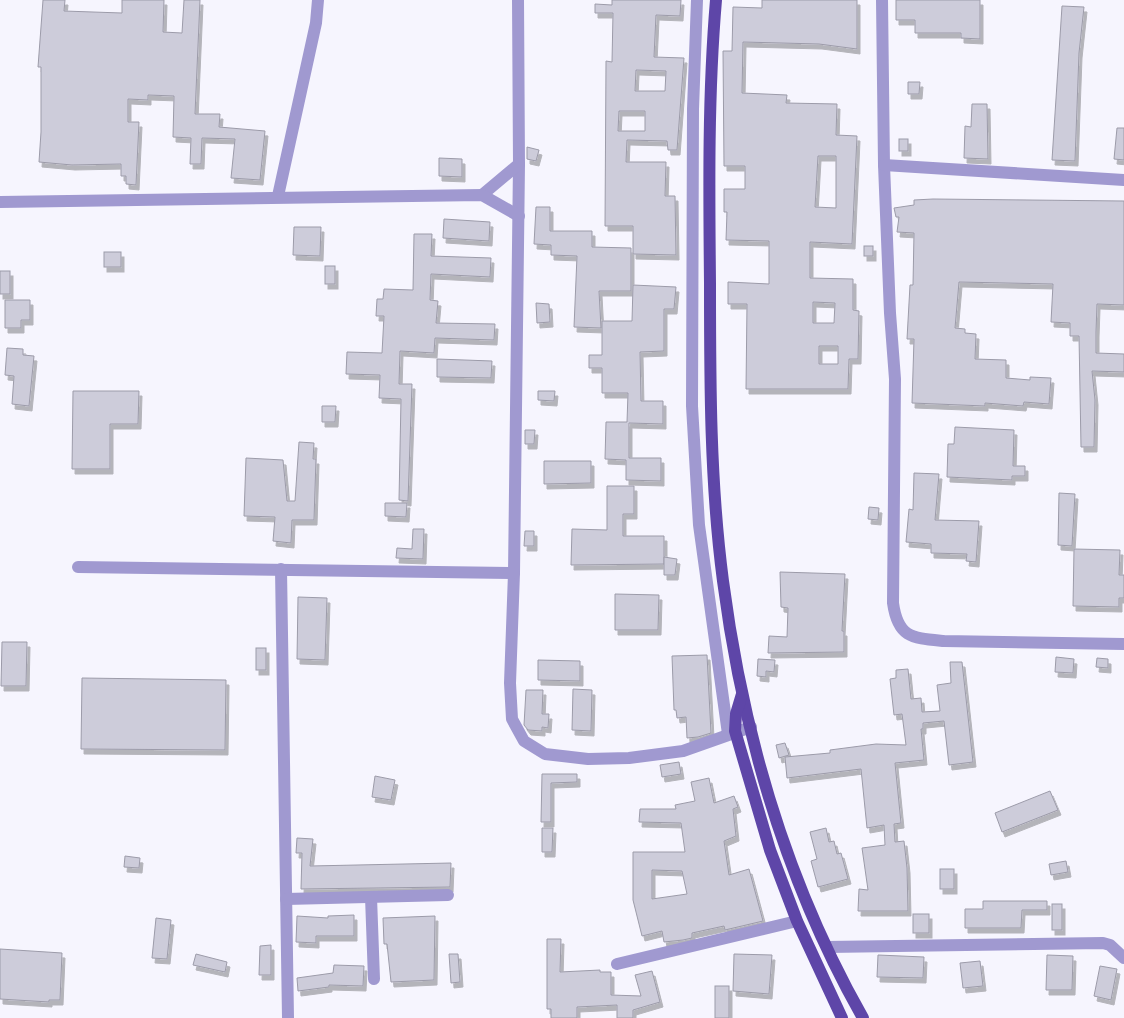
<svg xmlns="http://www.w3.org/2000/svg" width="1124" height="1018" font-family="Roboto,sans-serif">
	<defs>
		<filter id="shadow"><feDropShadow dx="3" dy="5" stdDeviation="0" flood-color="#0004"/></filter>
	</defs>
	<rect width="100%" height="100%" fill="#f6f5fe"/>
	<g fill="#cdccda" stroke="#9c9ba9" fill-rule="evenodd" filter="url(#shadow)">
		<path d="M43,0H65L64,11L122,13V0H164L163,32L182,33L184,0H200L195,114H220L219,127L265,131L260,180L231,178L235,139L202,138L201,164H190L191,138L173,137L174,96L148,95V100L128,99V122H139L136,185L126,184V176H121V164L72,165L39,162L41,132V67H38Z"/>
		<path d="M612,0H681L680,16L656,15L654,57L684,58L677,150H668L667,141L627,140L626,162H666L665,196H675L676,255L633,254V226H605L606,61L612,62L613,13H595V4L612,5ZM636,70L666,71L665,91H635ZM619,111H645V131H618Z"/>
		<path d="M762,0H857V49L819,44L743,42L742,93L787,95L786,103L837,104L836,135L857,136L852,244L810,242V278L853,279V310L859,311L858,359H849L848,389H746L747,304H728V282L769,284V241L726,240L727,212H724V189H745V166H724L723,51H732L733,7L762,8ZM818,156H836V208L815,207ZM813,302L835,303L834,323H813ZM819,346H838V364H819Z"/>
		<path d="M896,0H980V39L961,38V33H915V20H896Z"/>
		<path d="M1062,6L1084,7L1079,53L1075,161L1052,160Z"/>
		<path d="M908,82H920L919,94H908Z"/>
		<path d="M972,104H987L988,159L964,158L965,126L971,127Z"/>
		<path d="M1117,128H1124V160L1114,159Z"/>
		<rect x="899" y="139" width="9" height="12"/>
		<path d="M527,147L539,150L536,161L527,159Z"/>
		<path d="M439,158L462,159V177L439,176Z"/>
		<path d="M933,199L1124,201V305L1097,304L1096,332V353L1124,354V372L1092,371L1095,400L1094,447H1081L1079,336H1070V323L1051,322L1053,284L959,282L955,328L965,329V333L976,334L975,359L1006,360V378L1030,380V377L1051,378L1049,404L1024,402L1023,406L985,403V406L912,403L914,339H907L910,285H913L914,233L897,232L899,217H896L894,208L914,205V200Z"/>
		<path d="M536,207H550V231H592V247L631,248V291H599L601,328L574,327L577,256L551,255V245L534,244Z"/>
		<path d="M444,219L490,222L489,241L443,238Z"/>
		<path d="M294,227H321L320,256L293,255Z"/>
		<path d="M414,234H432L431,256L491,258L490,277L431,274L430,300L438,301L436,323L495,324L494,340L435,338L434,353L400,351L399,384H412L408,501L399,500L401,399L379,398L380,375L346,374L347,352L382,353L384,316H376L377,299H383L384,289L413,290Z"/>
		<rect x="864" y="246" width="9" height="10"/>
		<rect x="104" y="252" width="17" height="15"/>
		<rect x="325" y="266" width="10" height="18"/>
		<rect x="0" y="271" width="10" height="23"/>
		<path d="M633,285L676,287L674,309H664V351L640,352L641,401H663V424L629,423V458H661V481L626,480V460L605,459L606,422H627L628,393H602V368H589V355H602V321H632Z"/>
		<path d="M5,300H30V320H21V328H5Z"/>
		<path d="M536,303L549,304L550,322L537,323Z"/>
		<path d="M7,348L23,349V355L34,356L29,406L12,404L14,376L5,375Z"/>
		<path d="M437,359L492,361L491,378L437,377Z"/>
		<path d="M73,391H139L138,424H110V469H72Z"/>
		<path d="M538,391H555L554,401L538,400Z"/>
		<path d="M322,406H336L335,422H322Z"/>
		<path d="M955,427L1014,430L1013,466H1025V476H1012V480L947,477L948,444H954Z"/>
		<path d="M525,430H535L534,444H525Z"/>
		<path d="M299,442L314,443L313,459H316L314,520H292L291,543L273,541L275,517L244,516L246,458L283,460L287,501H295Z"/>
		<path d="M544,461H591V483L544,484Z"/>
		<path d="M914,473L939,474L935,520L979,521L976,562L966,561L967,554L931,553V544L906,542L909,509L913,510Z"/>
		<path d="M607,486H634V514H623V536H664V564L571,565L572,529L607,530Z"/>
		<path d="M1059,493L1075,494L1072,546L1058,545Z"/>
		<path d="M385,503H407L406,517L385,516Z"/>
		<path d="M869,507L879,508L878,520L868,519Z"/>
		<path d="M413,529H424L423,559L396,558L397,548L412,549Z"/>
		<path d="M525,531H534V546H524Z"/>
		<path d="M1074,549L1120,550L1119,575H1124V598H1119V607L1073,606Z"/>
		<path d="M664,557L677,559L675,575H664Z"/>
		<path d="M780,572L845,574L842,631H844V652L768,653L769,636L787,637L788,608L781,607Z"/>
		<path d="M615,594L659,595L658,630H615Z"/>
		<path d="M298,597L327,598L325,660L297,659Z"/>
		<path d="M2,642H27L26,686H1Z"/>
		<rect x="256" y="648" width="10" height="22"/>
		<path d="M707,655L711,733L698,737L687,738L686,717L677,718L676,710H674L672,656Z"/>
		<path d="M1056,657L1074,659L1073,673L1055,672Z"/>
		<path d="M1097,658L1108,659V668L1096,667Z"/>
		<path d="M758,659L775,660L774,672L766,671V677L757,676Z"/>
		<path d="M538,660L580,661V681L538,680Z"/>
		<path d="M950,662H962L973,762L949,765L944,721L923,723V729H921L924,760L895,763L901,823L894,824L895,842L904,841L907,868L908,911H858L859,889L868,890L862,848L885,845L884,825L867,828L861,769L787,778L785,757L830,753V750L876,744L906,745L902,714L894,715L890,679L896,678V670L908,669L911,699L921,698L922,712L940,711L937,685L951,683Z"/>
		<path d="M82,678L226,680L225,750L81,749Z"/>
		<path d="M573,689L592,690L591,731L572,730Z"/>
		<path d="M526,690H543L542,714H549L548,728L542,727V731L528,730L524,725Z"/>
		<path d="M785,743L789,755L779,758L776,745Z"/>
		<path d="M679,762L681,774L662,777L660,765Z"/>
		<path d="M542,774H577V782L551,783V822H541Z"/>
		<path d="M375,776L395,780L391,800L372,797Z"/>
		<path d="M709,778L714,803L734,796L738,807L733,809L736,836L724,841L729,875L749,869L763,921L725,930L724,926L692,933V938L683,940L664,942L662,931L642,936L633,900V852H685L681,823L639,822L640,809H676L675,805L695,801L691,782ZM652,870L682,871L687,894L652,899Z"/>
		<path d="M1050,791L1058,810L1002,832L995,813Z"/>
		<path d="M542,828H553L552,852H542Z"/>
		<path d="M826,828L829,842L834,841L837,854L841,853L848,879L818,887L811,861L817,859L810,832Z"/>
		<path d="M297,838L313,839L310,866L451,863L450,887L301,889L302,853H296Z"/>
		<path d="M125,856L140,858L139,868L124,867Z"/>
		<path d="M1066,861L1068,872L1051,875L1049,864Z"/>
		<rect x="940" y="869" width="14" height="20"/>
		<path d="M983,901H1047V910H1022L1021,928H965V909H983Z"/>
		<rect x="1052" y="904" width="10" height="26"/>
		<rect x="913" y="914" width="16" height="19"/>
		<path d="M354,915V936H316V943L296,942L297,916L328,918V916Z"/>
		<path d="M435,916L434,980L391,982L387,944H384L383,918Z"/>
		<path d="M156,918L171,920L167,959L152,958Z"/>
		<path d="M547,939H561L560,972L600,970V972H611V995L641,996L635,975L652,971L660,1002L633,1010V1018H617V1005L577,1007V1018H551V1009H547Z"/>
		<path d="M271,945V975H259L260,946Z"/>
		<path d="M0,949L62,953L60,1000H49V1002L0,999Z"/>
		<path d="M196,954L227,962L225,972L193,965Z"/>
		<path d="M449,954H458L460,982L451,983Z"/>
		<path d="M734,954L772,955L769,994L733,991Z"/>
		<path d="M878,955L924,957L923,978L877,977Z"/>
		<path d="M1047,955L1073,956L1072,990H1046Z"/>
		<path d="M980,961L983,986L963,988L960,963Z"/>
		<path d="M334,965L364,966L363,986L329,985V987L298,991L297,978L333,973Z"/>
		<path d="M1100,966L1117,969L1111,1000L1094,996Z"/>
		<rect x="715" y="986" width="14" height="32"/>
	</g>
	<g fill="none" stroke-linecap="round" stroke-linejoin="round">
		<g stroke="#a099d0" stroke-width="12">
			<path d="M518,0L519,164L514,573L510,683L512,719L524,741L545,754L588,759L629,758L683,751L751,727"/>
			<path d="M697,0L693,109L692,406L699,525L728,734"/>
			<path d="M882,0L884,165L890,313L895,379L893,603C898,638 912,638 944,641L1124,644"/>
			<path d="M884,165L1124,180"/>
			<path d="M482,195L519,164"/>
			<path d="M278,196L316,23L318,0"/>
			<path d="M0,202L482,195L519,216"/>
			<path d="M78,567L514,573"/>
			<path d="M281,569L288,1018"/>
			<path d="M371,897L374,979"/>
			<path d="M286,899L448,895"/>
			<path d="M827,947L1103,943L1110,945L1124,958"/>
			<path d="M617,964L797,921"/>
		</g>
		<g stroke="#5e46a8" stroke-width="12">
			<path d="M716,0C708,94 709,189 710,283C710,382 710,482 723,581C743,734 787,884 863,1018"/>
			<path d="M742,694L736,714L735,731L770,850L797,921L842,1018"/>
		</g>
	</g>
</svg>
